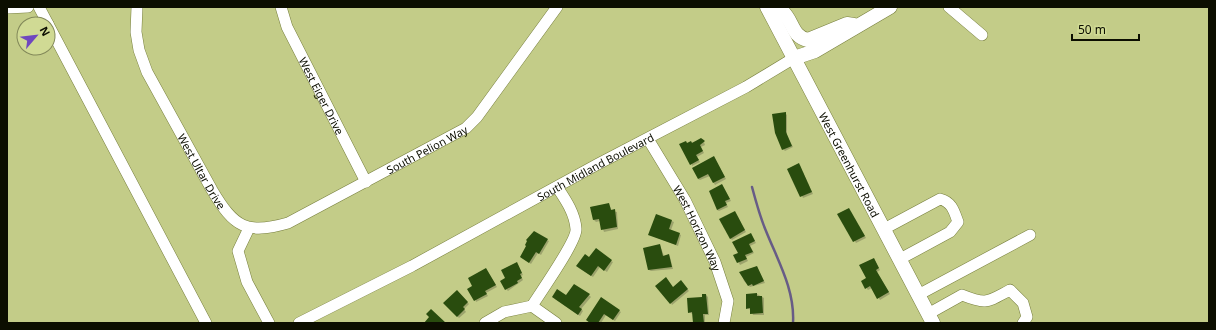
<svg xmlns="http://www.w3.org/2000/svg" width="1216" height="330" font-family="'Noto Sans',sans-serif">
	<rect width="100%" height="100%" fill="#c3cc88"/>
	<g fill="#0003">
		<path d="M785,113L787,115V135L793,147L785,151L783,149Z"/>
		<path d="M703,139L705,145L701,147L704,153L697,157L700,162L692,166L687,144Z"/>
		<path d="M714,157L726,179L715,185L710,176L700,180L698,179Z"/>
		<path d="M800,166L813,194L803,198L789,169Z"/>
		<path d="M722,185L731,201L726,203L728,207L719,211L717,210Z"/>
		<path d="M609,204L612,211L617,212L618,229L604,232L600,221L596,222L594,220L591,207Z"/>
		<path d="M850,211L866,238L856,243L845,225Z"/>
		<path d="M735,212L746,232L732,240L730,238Z"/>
		<path d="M657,215L674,222L671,230L681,235L678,246L650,235Z"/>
		<path d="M751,234L756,243L750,246L754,253L746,257L748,261L740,265L735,255L739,253Z"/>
		<path d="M547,240L549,241L541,255L538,253L531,264L521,257Z"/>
		<path d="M660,245L664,256L669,255L670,257L673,269L651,271L649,270Z"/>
		<path d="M590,259L611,261L613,262L607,272L600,267L593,277L579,268Z"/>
		<path d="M874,259L880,270L877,272L890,294L880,300L872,288L868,290L862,282L868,279Z"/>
		<path d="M518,265L523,275L521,276L523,280L508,291L506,289V279Z"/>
		<path d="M757,267L765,283L750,287L744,281L741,272Z"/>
		<path d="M486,269L497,287L486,293L488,296L476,302L473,287Z"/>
		<path d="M681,282L689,291L672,305L671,303L674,288Z"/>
		<path d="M457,291L469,304L464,309L466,312L459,318L445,303Z"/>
		<path d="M757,294L764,298V315H753L751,310L747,308Z"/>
		<path d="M589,295L591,297L581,309L583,311L580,316L555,299Z"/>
		<path d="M706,295L708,297L709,315H705V323H694L693,314L688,312Z"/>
		<path d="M601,298L621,312L615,321L606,315L601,323H591Z"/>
	</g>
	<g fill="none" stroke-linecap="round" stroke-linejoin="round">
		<path stroke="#675c86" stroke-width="2.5" d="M752,187C756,202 760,217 766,231C778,261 795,290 793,323"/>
	</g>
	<g fill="#294c0e">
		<path d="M786,112V132L792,146L782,150L775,133L772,114Z"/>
		<path d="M701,138L705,141L700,145L703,151L696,155L699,160L690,165L679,144L686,141L687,143L691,141L692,143Z"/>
		<path d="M714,156L725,177L713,183L708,174L698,179L692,168Z"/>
		<path d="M799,163L812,192L800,197L787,169Z"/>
		<path d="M722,184L730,199L725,201L727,205L717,210L709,191Z"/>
		<path d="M609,203L611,210L615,209L617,227L601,230L599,219L593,220L590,207Z"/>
		<path d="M849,208L865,236L853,242L837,214Z"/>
		<path d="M735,211L745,230L730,239L719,219Z"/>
		<path d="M656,214L672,220L669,229L680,233L676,245L648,235Z"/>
		<path d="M534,231L548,239L539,254L536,252L529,263L520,257L526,246L525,245L527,241L526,240Z"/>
		<path d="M751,233L755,241L749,244L753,252L745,255L747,259L737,263L733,255L738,253L732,242Z"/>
		<path d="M660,244L663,256L669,254L672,267L648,270L643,248Z"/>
		<path d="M596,248L612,260L604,271L598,266L591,276L576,266L585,254L589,257Z"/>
		<path d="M874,258L879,268L876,270L889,292L877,299L870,286L865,289L861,281L866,278L859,265Z"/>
		<path d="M517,262L522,273L520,274L522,278L517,281L518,283L505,290L500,281L505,278L501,270Z"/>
		<path d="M757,266L764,281L753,286L752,284L748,286L739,272Z"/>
		<path d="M486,268L496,285L485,291L487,294L474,301L467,289L472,286L468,278Z"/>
		<path d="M666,277L673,287L681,280L688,289L670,304L655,286Z"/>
		<path d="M574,284L590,294L579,307L582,309L578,315L552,297L557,289L566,295Z"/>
		<path d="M457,290L468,302L463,307L465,309L457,317L443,303Z"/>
		<path d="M757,293V296H762L763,313L750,314V308L746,309V294Z"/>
		<path d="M702,294H706L708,314H703L704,323H693L692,312L688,313L687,298L702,297Z"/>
		<path d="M601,297L620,310L613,320L604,314L598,323H590L586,320Z"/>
		<path d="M431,309L446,323H424L429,317L426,314Z"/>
	</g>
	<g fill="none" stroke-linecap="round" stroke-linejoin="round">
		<defs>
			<g id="minor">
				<path d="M39,7L48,24"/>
				<path id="s1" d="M137,7L136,32L139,50L147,72L212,190C234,227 246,235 288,223L466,128L477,117L557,7"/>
				<path id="s2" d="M281,7L287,27L366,182"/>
				<path d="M949,7L982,35"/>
				<path d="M7,8L28,7"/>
				<path d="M48,24L206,323"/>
				<path id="s3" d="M648,139L685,200L715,262L728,301L724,323"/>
				<path d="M249,228L238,251L247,282L269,323"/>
				<path d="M884,229L940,199C952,202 954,211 958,222L950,232L900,259"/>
				<path d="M918,295L1030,235"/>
				<path d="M532,306C540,293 577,241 576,229C575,213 565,199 557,187"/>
				<path d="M928,314L962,295C987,305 987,302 1010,290L1023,303L1027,317L1023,323"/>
				<path id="s4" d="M299,323L412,266L598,164L746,87L794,58"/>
				<path d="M485,323L504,312L532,306L556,323"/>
			</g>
			<g id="major">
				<path id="s5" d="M767,7L933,323"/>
				<path d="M775,7C777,9 781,10 783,12C793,21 792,37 808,40L847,24L854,25"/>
				<path d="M794,58L815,51L890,7"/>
			</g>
		</defs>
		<use href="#minor" stroke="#777f3d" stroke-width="12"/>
		<use href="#major" stroke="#777f3d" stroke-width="15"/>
		<use href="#minor" stroke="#fff" stroke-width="11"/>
		<use href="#major" stroke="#fff" stroke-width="14"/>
	</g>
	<g text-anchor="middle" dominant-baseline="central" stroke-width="4" stroke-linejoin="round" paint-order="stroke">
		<g font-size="11" fill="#0c0e00" stroke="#d0da94">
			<text stroke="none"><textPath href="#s2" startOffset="98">West Eiger Drive</textPath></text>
			<text stroke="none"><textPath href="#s1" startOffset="452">South Pelion Way</textPath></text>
			<text stroke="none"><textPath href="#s5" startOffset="178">West Greenhurst Road</textPath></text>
			<text stroke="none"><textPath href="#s4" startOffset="335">South Midland Boulevard</textPath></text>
			<text stroke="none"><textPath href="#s1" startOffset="180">West Ultar Drive</textPath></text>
			<text stroke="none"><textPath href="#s3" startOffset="102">West Horizon Way</textPath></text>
		</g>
	</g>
	<rect width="1216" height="330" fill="none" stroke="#0c0e00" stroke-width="16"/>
	<g transform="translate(36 36) rotate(62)"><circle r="19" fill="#d0da94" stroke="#828859"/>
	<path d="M0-3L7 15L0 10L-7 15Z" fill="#6f47bf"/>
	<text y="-6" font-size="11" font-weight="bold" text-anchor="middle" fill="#0c0e00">N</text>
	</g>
	<path d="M1072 34v6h67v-6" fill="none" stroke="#0c0e00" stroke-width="2"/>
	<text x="1078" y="34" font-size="12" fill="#0c0e00" stroke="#d0da94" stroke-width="3" paint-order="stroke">50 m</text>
</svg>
